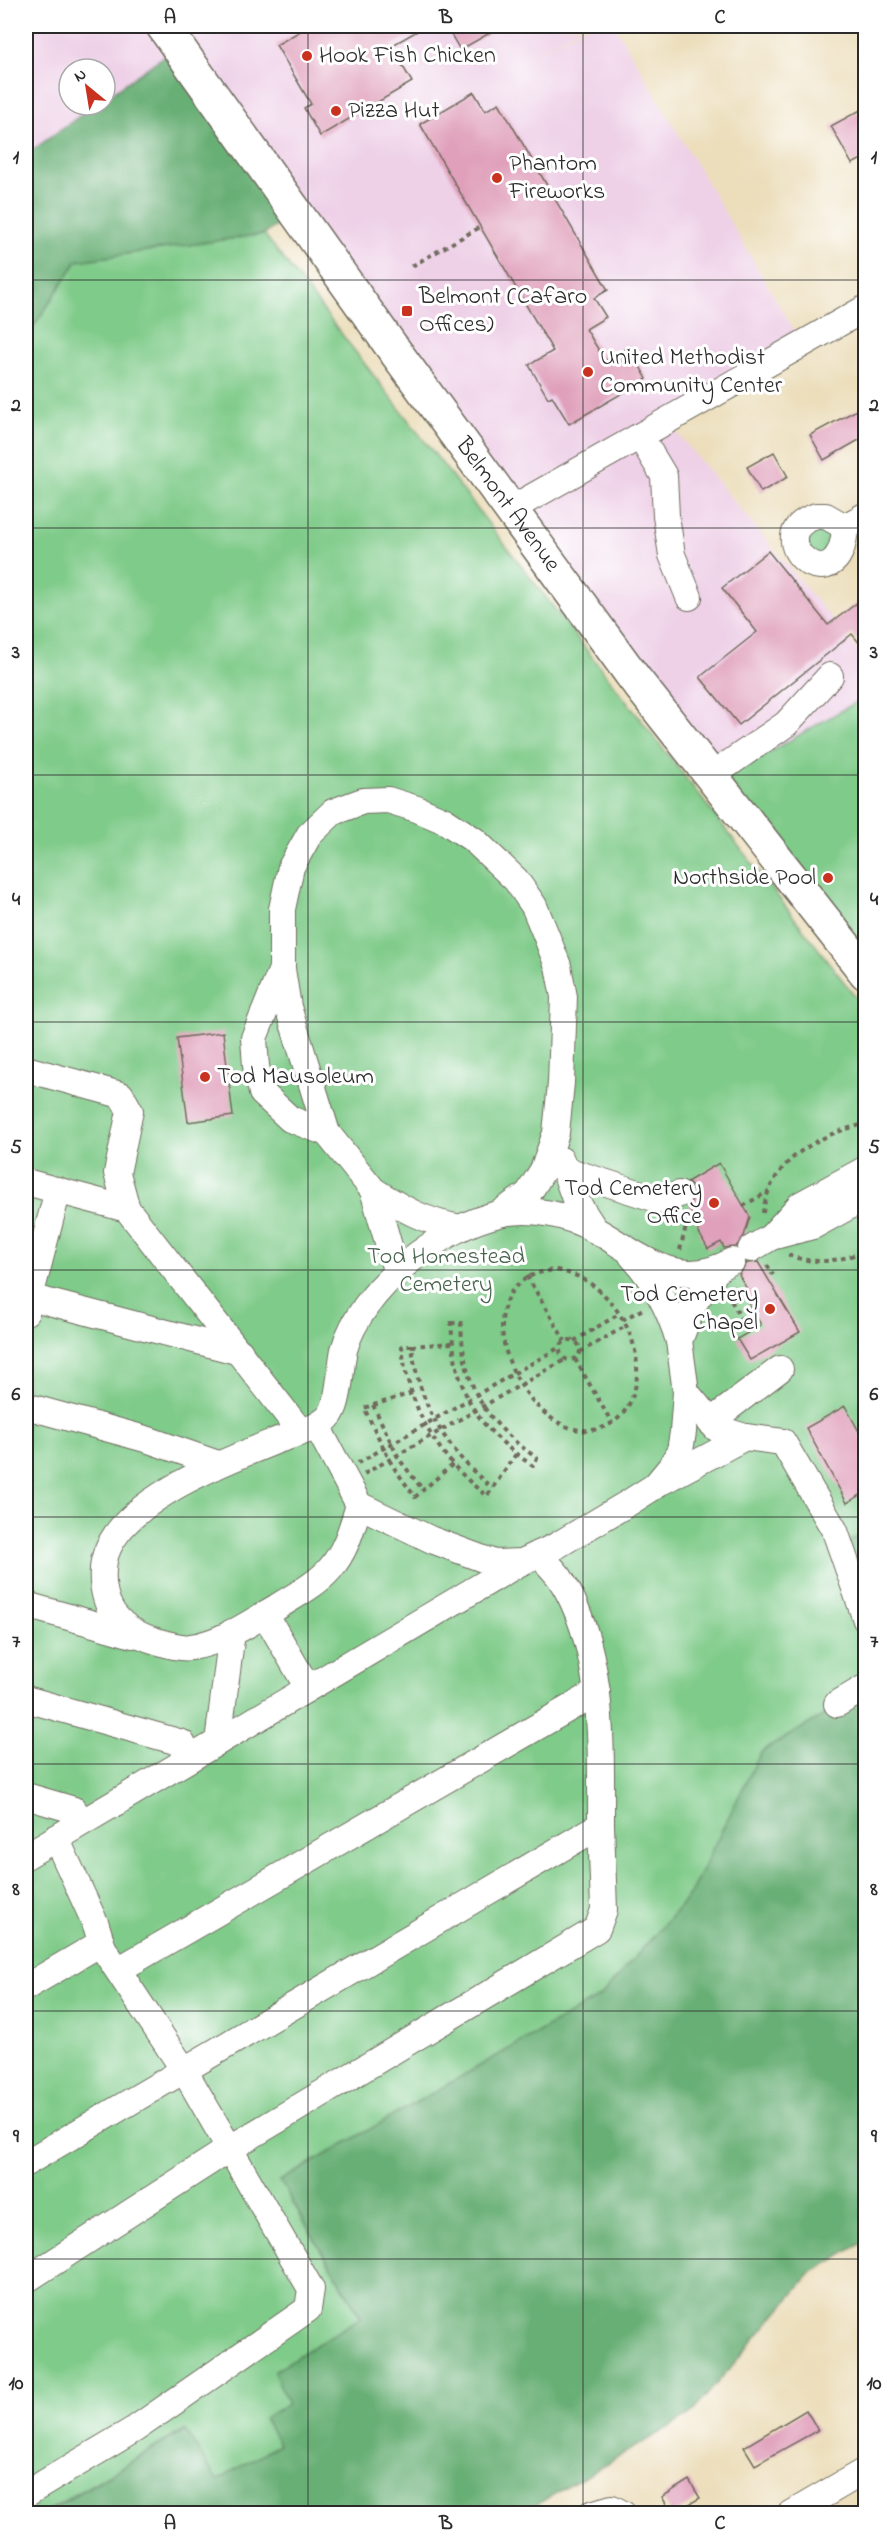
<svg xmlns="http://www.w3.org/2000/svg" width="891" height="2539" font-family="'Indie Flower',sans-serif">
	<rect width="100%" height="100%" fill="#fff"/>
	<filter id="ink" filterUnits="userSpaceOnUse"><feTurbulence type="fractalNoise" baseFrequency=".0167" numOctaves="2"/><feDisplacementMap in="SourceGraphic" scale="12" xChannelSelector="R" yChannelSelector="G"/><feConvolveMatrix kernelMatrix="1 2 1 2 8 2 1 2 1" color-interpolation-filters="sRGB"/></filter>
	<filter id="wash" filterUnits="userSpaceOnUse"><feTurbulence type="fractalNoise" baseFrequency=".008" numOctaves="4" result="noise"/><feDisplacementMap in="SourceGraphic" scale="24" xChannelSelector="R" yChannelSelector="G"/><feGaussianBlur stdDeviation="1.35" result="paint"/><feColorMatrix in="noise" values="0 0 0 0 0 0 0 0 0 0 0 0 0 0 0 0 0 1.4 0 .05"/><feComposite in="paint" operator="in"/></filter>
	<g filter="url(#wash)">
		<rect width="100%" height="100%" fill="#ecdebb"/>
		<path fill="#eed0e7" d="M26,26H583L525,59L587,26H615L802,344L667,421L865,659V697L716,783L178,46L105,98V69H69V105H95L26,155Z"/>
		<g fill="#7fcb89" stroke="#557b5a" stroke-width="1.5">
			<path d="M264,234L865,1009V1532L834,1551L865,1620V1691L761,1752L689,1896L601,1996L280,2181L361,2318L274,2371L288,2404L279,2444L216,2481L184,2430L44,2513L26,2514V338L77,261Z"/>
			<path d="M798,526L845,527L817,566Z"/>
			<path d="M865,697V973L716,783Z"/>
		</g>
		<g fill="#67af75" stroke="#496d50" stroke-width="1.5">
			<path d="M178,46L296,213L264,234L77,261L26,338V155L95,105H105V98Z"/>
			<path d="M865,1532V1620L834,1550Z"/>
			<path d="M865,1691V2241L811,2273L690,2415L522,2513L44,2514L185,2430L217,2480L279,2444L264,2418L288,2404L274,2371L361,2317L280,2181L601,1996L689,1896L761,1752Z"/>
		</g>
		<g id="blocks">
			<g fill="#e0a0bb">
				<path d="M309,26H426L391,46L412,82L320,136L304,108L311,104L276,45Z"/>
				<path d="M446,26H502L460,50Z"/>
				<path d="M474,92L485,111L499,103L608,290L594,298L606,317L586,329L605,361L629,347L647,379L569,424L552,396L548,398L529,365L553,351L420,124Z"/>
				<path d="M866,107V157L852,164L831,126Z"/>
				<path d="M866,405V436L824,460L810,435Z"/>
				<path d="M774,452L788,477L761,492L747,467Z"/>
				<path d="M768,551L828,625L866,596V651L852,634L739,725L700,677L757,632L722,588Z"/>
				<path d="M223,1032L233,1116L188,1122L177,1038Z"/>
				<path d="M719,1163L750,1217L744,1236L736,1247L724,1248L721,1242L708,1249L698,1231L701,1229L688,1206L694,1195L692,1187L687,1182Z"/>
				<path d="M758,1262L800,1332L750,1360L737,1339L761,1325L743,1293L748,1291L739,1275L747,1263Z"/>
				<path d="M845,1406L866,1444V1492L847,1503L806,1428Z"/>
				<path d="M806,2410L818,2430L755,2465L744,2447Z"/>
				<path d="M689,2480L700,2498L672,2514L662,2497Z"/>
			</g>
		</g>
	</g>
	<g filter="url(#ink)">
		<use href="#blocks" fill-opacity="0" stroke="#6f6a5d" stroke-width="1.5"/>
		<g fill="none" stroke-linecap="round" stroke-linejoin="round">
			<defs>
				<g id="minor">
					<path d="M640,436L664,476L666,516L672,555L689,597"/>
					<path d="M511,509L866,308"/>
					<path d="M816,516H826L845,527C841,611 754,536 816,516Z"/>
					<path d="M845,527L866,515"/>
					<path d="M711,776L786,724L830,676"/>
					<path d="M282,969L254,1038L256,1066L262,1093L290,1119L327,1133"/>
					<path d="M26,1069L121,1095L130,1111L117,1173L127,1209L301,1432"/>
					<path d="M561,1160L575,1199L595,1230"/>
					<path d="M563,1169L663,1201L679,1194"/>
					<path d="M26,1182L127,1209"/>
					<path d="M373,1190C403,1209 425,1222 461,1228"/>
					<path d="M771,1237L800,1205L866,1169"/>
					<path d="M751,1249L771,1237L813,1226L866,1197"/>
					<path d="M632,1256C655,1281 669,1308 679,1341"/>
					<path d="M397,1274L373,1190L327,1133L288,1007L282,969V909L291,867L309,835L333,812L363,801L388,800L417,809L445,821L474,840L516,880L534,906L546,935L558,966L564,997L561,1083L556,1133L543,1170L528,1194L500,1213"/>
					<path d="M26,1296L240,1352"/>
					<path d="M26,1312L58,1190"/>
					<path d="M686,1392L716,1428L745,1437L783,1442L835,1531L866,1620"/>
					<path d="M26,1406L149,1440L218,1464"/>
					<path d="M710,1422L780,1369"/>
					<path d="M317,1426L359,1505L432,1540L494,1563L522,1562L556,1546L630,1502L655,1486L670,1468L680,1451L683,1432L686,1392L679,1341L694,1303L717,1270"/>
					<path d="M663,1481L745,1437"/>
					<path d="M359,1505C352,1527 346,1551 330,1569C316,1585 294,1596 277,1607C251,1622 222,1643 191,1647C180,1649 167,1644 156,1641C139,1636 124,1628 113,1613C103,1598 101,1578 104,1561C115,1502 228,1460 278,1440C294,1434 320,1429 331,1414C340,1400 340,1367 344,1350C360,1290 440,1227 499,1214C530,1206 569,1215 597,1231C641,1256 679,1292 732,1261"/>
					<path d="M26,1605L133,1635"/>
					<path d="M265,1614L308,1688"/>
					<path d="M26,1699L182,1743L190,1758"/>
					<path d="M837,1704L866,1687"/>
					<path d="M218,1742L232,1632"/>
					<path d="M26,1796L74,1810L82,1822"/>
					<path d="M56,1838L96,1925L103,1948"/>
					<path d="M26,1856L521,1562"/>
					<path d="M118,1970L597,1692"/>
					<path d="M26,1987L94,1947L103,1948L184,2070L311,2289L308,2309L135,2429L26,2494"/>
					<path d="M26,2163L601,1825C601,1746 605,1647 560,1578C554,1570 546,1562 539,1554"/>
					<path d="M26,2280L229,2149L597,1929L604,1910L601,1825"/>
					<path d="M591,2514L612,2508L623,2514"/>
					<path d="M791,2514L866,2470"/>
				</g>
				<g id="major">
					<path id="s1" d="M163,26L389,343L634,678L866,973"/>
				</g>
			</defs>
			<use href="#minor" stroke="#6f6a5d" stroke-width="28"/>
			<use href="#major" stroke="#6f6a5d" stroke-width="36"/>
			<g stroke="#6f6a5d" stroke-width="4" stroke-dasharray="4.5 4.5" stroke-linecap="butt">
				<path d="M412,266L480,227"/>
				<path d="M743,1206L769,1191"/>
				<path d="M763,1213C769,1161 820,1133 866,1124"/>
				<path d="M680,1250L686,1226L696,1221"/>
				<path d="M788,1255C813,1265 841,1262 866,1250"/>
				<path d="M767,1265L773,1275"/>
				<path d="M557,1270C569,1273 580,1276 591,1284C625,1308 649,1359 631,1400C628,1407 622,1416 615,1421C536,1475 439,1277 557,1270Z"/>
				<path d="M527,1276L565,1341"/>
				<path d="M727,1293L748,1332"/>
				<path d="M622,1320L643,1309"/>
				<path d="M451,1323H461C463,1387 485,1422 537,1458L533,1466C474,1425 456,1394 451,1323Z"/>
				<circle cx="570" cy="1350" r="10"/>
				<path d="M574,1341L619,1314"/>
				<path d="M452,1343L412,1346C418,1404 447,1451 492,1488"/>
				<path d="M412,1346H402C407,1406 439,1460 487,1496L516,1454"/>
				<path d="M580,1352L626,1326"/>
				<path d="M575,1359L612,1423"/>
				<path d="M412,1393L364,1408L392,1465L415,1497L453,1464"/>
				<path d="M373,1405L399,1459L423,1490"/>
				<path d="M358,1463L560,1347"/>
				<path d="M364,1474L566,1359"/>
			</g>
			<use href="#minor" stroke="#fff" stroke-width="26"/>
			<use href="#major" stroke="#fff" stroke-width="33"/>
		</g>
	</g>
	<path fill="none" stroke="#2b2b2b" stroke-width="1.5" stroke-opacity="0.55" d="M308,26V2514M583,26V2514M26,280H866M26,528H866M26,775H866M26,1022H866M26,1270H866M26,1517H866M26,1764H866M26,2011H866M26,2259H866"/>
	<g fill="#c8321e" stroke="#fff" stroke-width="2">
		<circle cx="307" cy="56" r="6"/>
		<circle cx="336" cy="111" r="6"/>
		<circle cx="497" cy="178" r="6"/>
		<rect x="401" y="305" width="12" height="12" rx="3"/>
		<circle cx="588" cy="372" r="6"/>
		<circle cx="828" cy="878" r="6"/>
		<circle cx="205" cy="1077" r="6"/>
		<circle cx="714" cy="1203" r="6"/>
		<circle cx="770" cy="1309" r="6"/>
	</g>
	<g text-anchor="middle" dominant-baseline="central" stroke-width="6" stroke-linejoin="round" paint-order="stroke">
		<g font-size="24" fill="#2b2b2b" stroke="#fff" text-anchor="start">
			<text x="319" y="56">Hook Fish Chicken</text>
			<text x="348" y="111">Pizza Hut</text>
			<text x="509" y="164">Phantom<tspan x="509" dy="28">Fireworks</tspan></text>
			<text x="419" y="297">Belmont (Cafaro<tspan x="419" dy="28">Offices)</tspan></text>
			<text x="600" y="358">United Methodist<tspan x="600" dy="28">Community Center</tspan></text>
			<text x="816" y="878" text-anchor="end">Northside Pool</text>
			<text x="217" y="1077">Tod Mausoleum</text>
			<text x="702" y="1189" text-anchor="end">Tod Cemetery<tspan x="702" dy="28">Office</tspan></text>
			<text x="758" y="1295" text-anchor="end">Tod Cemetery<tspan x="758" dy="28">Chapel</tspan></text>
		</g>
		<g font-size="24" fill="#2b2b2b" stroke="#fff">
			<text stroke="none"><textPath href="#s1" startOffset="590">Belmont Avenue</textPath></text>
		</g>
		<g font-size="24" fill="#48634c" stroke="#fff">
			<text x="446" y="1257">Tod Homestead<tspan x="446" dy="28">Cemetery</tspan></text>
		</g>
	</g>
	<rect width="891" height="2539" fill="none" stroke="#fff" stroke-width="66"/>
	<g transform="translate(87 87) rotate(330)"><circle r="28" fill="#ffffff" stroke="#aaaaaa" stroke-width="1.5"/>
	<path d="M0-4.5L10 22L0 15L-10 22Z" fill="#c8321e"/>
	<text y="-9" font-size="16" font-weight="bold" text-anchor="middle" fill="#2b2b2b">N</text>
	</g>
	<rect x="33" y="33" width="825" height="2473" fill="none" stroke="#2b2b2b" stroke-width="2"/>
	<g font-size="20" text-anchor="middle" font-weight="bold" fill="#2b2b2b">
		<text x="170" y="23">A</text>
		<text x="446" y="23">B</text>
		<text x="720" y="23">C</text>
		<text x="16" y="163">1</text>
		<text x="874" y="163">1</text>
		<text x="16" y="411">2</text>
		<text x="874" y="411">2</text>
		<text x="16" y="658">3</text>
		<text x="874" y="658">3</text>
		<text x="16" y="905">4</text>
		<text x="874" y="905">4</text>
		<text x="16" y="1153">5</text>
		<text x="874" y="1153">5</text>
		<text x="16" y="1400">6</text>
		<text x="874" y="1400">6</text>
		<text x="16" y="1647">7</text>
		<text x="874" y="1647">7</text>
		<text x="16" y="1895">8</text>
		<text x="874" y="1895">8</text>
		<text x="16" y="2142">9</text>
		<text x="874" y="2142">9</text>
		<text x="16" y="2389">10</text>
		<text x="874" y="2389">10</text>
		<text x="170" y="2529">A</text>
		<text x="446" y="2529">B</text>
		<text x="720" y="2529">C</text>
	</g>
</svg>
